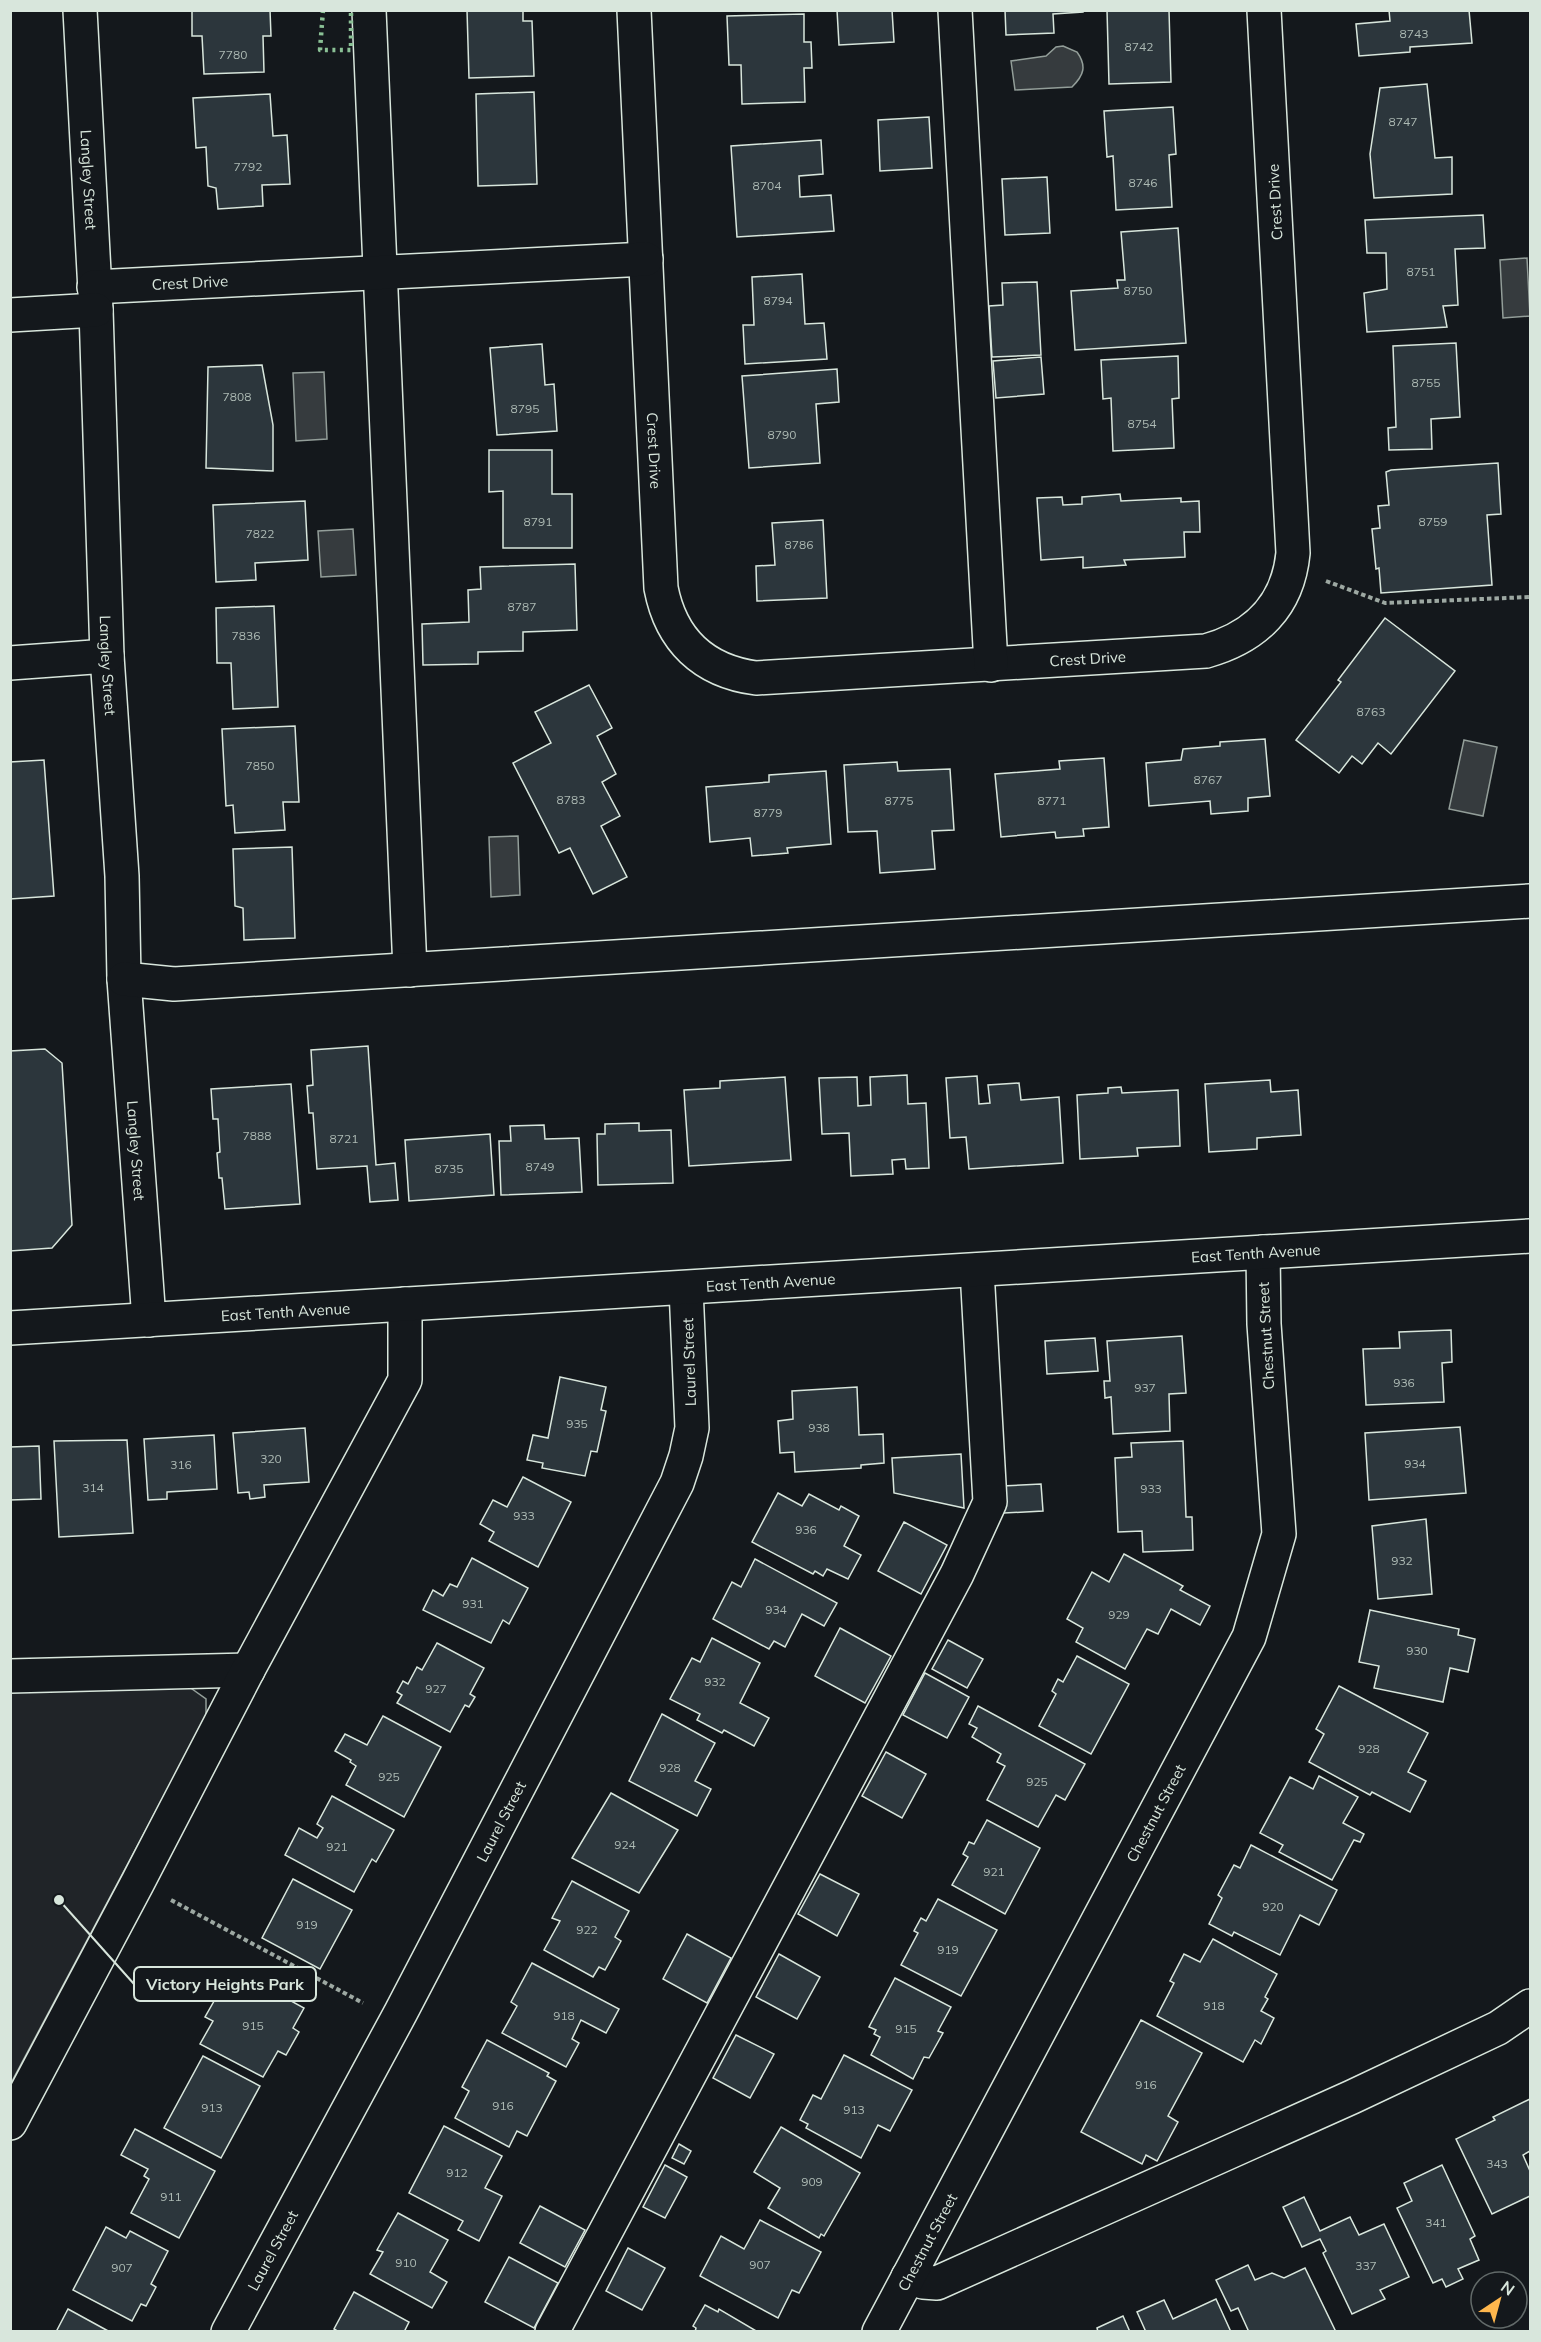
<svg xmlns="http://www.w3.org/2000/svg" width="1541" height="2342" font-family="Mulish,sans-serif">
	<rect width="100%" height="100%" fill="#14181c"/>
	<path fill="#202428" stroke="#939e99" stroke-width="1.5" d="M185,1684L206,1699V1717L11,2083V1691Z"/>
	<g fill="#363b3e" stroke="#939e99" stroke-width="1.5">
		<path d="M1063,46L1077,52C1087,66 1084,75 1072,87L1015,90L1011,61L1046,56L1056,47Z"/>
		<path d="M1527,258L1530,316L1503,318L1500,260Z"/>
		<path d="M324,372L327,439L296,441L293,373Z"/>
		<path d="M353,529L356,575L321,577L318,531Z"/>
		<path d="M1464,740L1497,747L1483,816L1449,809Z"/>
		<path d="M518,836L520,895L491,897L489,837Z"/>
	</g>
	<g fill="#2c363c" stroke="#d8e6dc" stroke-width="1.5">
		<path d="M192,10H270L271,36H263L264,72L204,74L202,36H192Z"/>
		<path d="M467,10H523V21H532L534,76L469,78Z"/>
		<path d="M837,10H892L894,42L839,45Z"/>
		<path d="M1005,10H1083V12L1053,14L1054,33L1006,35Z"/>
		<path d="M1107,10H1169L1171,82L1109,84Z"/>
		<path d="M1389,10H1469L1472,43L1410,47V52L1359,56L1356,24L1390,21Z"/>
		<path d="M804,14V42H811L812,68H804L805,102L742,104L741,65H729L727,16Z"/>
		<path d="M1427,84L1435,158L1452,157V194L1374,198L1370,154L1380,88Z"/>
		<path d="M534,92L537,184L478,186L476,94Z"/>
		<path d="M270,94L273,136L287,135L290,184L262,185L263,206L218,209L216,188L208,186L206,147L196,148L193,98Z"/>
		<path d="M1173,107L1176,154L1169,155L1172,207L1116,210L1113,156L1107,157L1104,111Z"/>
		<path d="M929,117L932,168L880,171L878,120Z"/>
		<path d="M821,140L823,174L799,176L800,197L831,195L834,231L737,237L731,146Z"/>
		<path d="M1047,177L1050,233L1005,235L1002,179Z"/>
		<path d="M1483,215L1485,248L1455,249L1458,305L1443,306L1447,327L1367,332L1364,293L1387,289L1386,253H1367L1365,220Z"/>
		<path d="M1178,228L1186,343L1075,350L1071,291L1118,288L1117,280H1125L1121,232Z"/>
		<path d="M802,274L805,324L824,323L827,359L745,364L743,325H754L752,277Z"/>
		<path d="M1037,282L1041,355L992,357L989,306L1003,305L1002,283Z"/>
		<path d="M1456,343L1460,417L1431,419L1432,449L1389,450L1388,428L1396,427L1393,346Z"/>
		<path d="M542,344L545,385L554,384L557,431L497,435L490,348Z"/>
		<path d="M1178,356L1179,398L1172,399L1174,448L1113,451L1111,398L1103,399L1101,360Z"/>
		<path d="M1041,357L1044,394L996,398L993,361Z"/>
		<path d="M262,365L273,425V471L206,468L208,367Z"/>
		<path d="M837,369L839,402L816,404L820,463L749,468L742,376Z"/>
		<path d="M489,450H552V494H572V548H503V491L489,492Z"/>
		<path d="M1498,463L1501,514L1487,515L1492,585L1381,593L1379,568L1376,569L1372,529L1380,528L1378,506L1389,505L1386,472L1391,470Z"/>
		<path d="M1120,494L1121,501L1181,498V502L1199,501L1200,532H1184L1185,557L1124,560L1126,565L1083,568V557L1041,560L1037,498L1062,497L1063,505L1082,504V497Z"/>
		<path d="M305,501L308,560L255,563L256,580L216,582L213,505Z"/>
		<path d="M823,520L827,598L757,601L756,566L775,565L772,523Z"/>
		<path d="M575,564L577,630L523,632V651L478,652V664L423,665L422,624L469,622L468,590L481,589L480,567Z"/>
		<path d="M274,606L278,707L233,709L231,663H217L216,608Z"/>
		<path d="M1385,618L1455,671L1391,754L1378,743L1362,764L1352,756L1339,773L1296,740L1341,682L1338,680Z"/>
		<path d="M589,685L612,728L597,736L616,774L602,782L620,816L601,826L627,877L593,894L570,848L559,853L513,763L551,743L535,712Z"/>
		<path d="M295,726L299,802H283L285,830L235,833L233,805L226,806L222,729Z"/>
		<path d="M1265,739L1270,796L1248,798V811L1211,814L1210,801L1149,806L1146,763L1181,760L1183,749L1220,746V742Z"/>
		<path d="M1104,758L1109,827L1083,829L1084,836L1056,838L1055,832L1001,837L995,774L1060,769L1059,761Z"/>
		<path d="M44,760L54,896L10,899V762Z"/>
		<path d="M897,762L898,771L950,769L954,830L932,831L935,869L880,873L877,831L848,832L844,765Z"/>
		<path d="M826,771L831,844L787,848L788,853L752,856L750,838L710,842L706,787L769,782V775Z"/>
		<path d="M292,847L295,938L244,940L243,908L235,906L233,849Z"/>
		<path d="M368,1046L376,1165L395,1163L398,1200L370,1202L367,1166L317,1169L313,1113H309L307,1086L313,1085L311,1050Z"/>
		<path d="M45,1049L62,1063L72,1225L52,1248L10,1251V1051Z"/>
		<path d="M907,1075L908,1104L926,1103L929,1168L906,1169L905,1159L892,1160L893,1174L851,1176L849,1133L822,1134L819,1078L857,1077L858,1106L871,1105L870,1077Z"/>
		<path d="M977,1076L979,1104L990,1103L988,1085L1019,1083L1021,1100L1059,1097L1063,1163L969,1169L966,1137L950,1138L946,1078Z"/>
		<path d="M785,1077L791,1160L689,1166L684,1090L720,1088V1081Z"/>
		<path d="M1270,1080L1271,1092L1298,1090L1301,1135L1257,1138V1149L1209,1152L1205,1084Z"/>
		<path d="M291,1084L300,1204L225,1209L222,1178H219L217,1153L220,1152L218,1119H213L211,1089Z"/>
		<path d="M1121,1087L1122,1093L1178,1090L1180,1146L1137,1148L1138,1156L1080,1159L1077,1095L1108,1093V1088Z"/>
		<path d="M639,1123V1131L671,1130L673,1183L598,1185L597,1134H605V1124Z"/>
		<path d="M544,1125L545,1139L579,1138L582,1192L501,1195L499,1141H511L510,1126Z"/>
		<path d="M490,1134L494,1195L409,1201L405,1140Z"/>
		<path d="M1451,1330L1452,1362L1442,1363L1444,1402L1366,1405L1363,1349L1400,1348L1399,1332Z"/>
		<path d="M1182,1336L1186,1393L1169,1394L1170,1431L1113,1434L1111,1397L1105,1398L1104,1381H1110L1107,1341Z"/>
		<path d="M1095,1338L1098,1371L1047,1374L1045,1341Z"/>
		<path d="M560,1377L606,1387L601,1410L606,1411L597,1452L591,1451L585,1476L542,1468L543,1463L527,1460L533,1435L548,1438Z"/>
		<path d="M857,1387L859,1435L883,1434L884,1463L861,1465V1468L795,1472L794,1452L780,1453L778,1421L793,1419L792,1391Z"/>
		<path d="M1460,1427L1466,1493L1369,1500L1365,1433Z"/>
		<path d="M305,1428L309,1482L264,1485L265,1497L250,1499L249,1492L238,1493L233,1433Z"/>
		<path d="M214,1435L217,1489L167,1492V1499L148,1500L144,1439Z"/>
		<path d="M127,1440L133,1533L59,1537L54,1441Z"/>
		<path d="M1183,1441L1186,1517H1192L1193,1550L1143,1552L1142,1531L1118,1532L1115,1458L1132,1457L1131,1443Z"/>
		<path d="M39,1446L41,1499L10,1500V1447Z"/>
		<path d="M961,1454L964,1508L894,1493L892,1458Z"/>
		<path d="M523,1477L571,1502L538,1567L489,1541L494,1532L480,1524L493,1500L507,1507Z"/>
		<path d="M1041,1484L1043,1511L1004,1513L1002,1486Z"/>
		<path d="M778,1493L802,1506L809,1494L839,1510L841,1506L859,1516L844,1546L861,1555L848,1579L827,1569L823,1576L815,1571L813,1574L752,1542Z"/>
		<path d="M1426,1519L1432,1594L1378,1599L1372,1526Z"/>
		<path d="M904,1522L947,1545L921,1594L878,1571Z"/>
		<path d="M1124,1554L1183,1586L1180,1590L1210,1606L1200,1625L1171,1609L1158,1634L1147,1629L1125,1669L1076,1642L1083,1628L1067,1619L1092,1572L1109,1582Z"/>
		<path d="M472,1558L528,1588L509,1624L503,1620L491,1643L423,1610L433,1590L443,1596L450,1584L457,1587Z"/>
		<path d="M755,1559L837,1603L824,1626L802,1614L785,1647L774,1641L769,1649L713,1619L732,1582L741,1587Z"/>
		<path d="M1370,1610L1459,1629L1458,1635L1475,1639L1468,1672L1450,1668L1443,1702L1374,1688L1379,1666L1359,1662Z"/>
		<path d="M840,1628L891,1656L865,1703L815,1676Z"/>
		<path d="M712,1638L760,1663L740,1703L769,1718L754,1746L724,1730L722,1733L697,1720L700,1714L670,1699L692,1658L700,1662Z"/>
		<path d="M948,1640L983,1659L967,1688L932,1669Z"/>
		<path d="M437,1643L484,1668L470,1694L475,1697L469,1707L465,1705L450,1732L397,1703L402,1695L397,1692L403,1681L408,1684L417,1667L422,1670Z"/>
		<path d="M1077,1656L1129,1684L1091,1754L1039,1726L1056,1694L1052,1691L1058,1679L1063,1682Z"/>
		<path d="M925,1673L969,1697L947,1738L903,1715Z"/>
		<path d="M1339,1686L1428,1733L1408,1772L1426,1781L1410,1812L1372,1792L1370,1795L1309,1762L1324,1734L1316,1729Z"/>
		<path d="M978,1706L1085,1764L1065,1800L1056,1795L1038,1827L987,1800L1005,1766L997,1762L1001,1754L972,1737L977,1728L969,1724Z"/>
		<path d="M662,1714L715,1743L695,1781L711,1789L697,1816L629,1781Z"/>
		<path d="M383,1716L441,1747L404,1817L346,1785L356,1766L350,1762L351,1760L335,1751L345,1734L367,1745Z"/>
		<path d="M886,1752L926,1774L902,1818L862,1796Z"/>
		<path d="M1319,1776L1358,1797L1343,1823L1364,1834L1360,1842L1354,1840L1332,1880L1279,1852L1283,1845L1260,1833L1290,1777L1313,1789Z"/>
		<path d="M611,1793L678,1830L639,1893L572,1858Z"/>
		<path d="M332,1796L394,1830L376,1862L372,1859L354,1892L285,1855L299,1828L317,1838L323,1828L317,1824Z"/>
		<path d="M987,1820L1040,1848L1005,1914L952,1885L968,1857L963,1854L969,1842L974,1844Z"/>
		<path d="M1251,1845L1337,1890L1319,1925L1300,1915L1280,1955L1234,1932L1232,1936L1209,1924L1222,1898L1218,1895L1234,1865L1240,1868Z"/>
		<path d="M820,1874L859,1894L837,1936L798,1914Z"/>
		<path d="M293,1879L352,1910L320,1969L262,1938Z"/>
		<path d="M572,1881L629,1911L615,1937L621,1941L605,1970L599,1967L593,1977L544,1950L560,1921L552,1918Z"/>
		<path d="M938,1899L997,1930L961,1996L901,1965L918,1933L914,1931L921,1918L926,1921Z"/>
		<path d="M687,1934L731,1958L707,2003L663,1979Z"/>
		<path d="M1213,1939L1277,1974L1265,1997L1268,1999L1261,2011L1274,2018L1261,2044L1255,2040L1243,2062L1157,2016L1174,1983L1170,1981L1184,1954L1200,1962Z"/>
		<path d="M779,1954L820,1977L797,2019L756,1997Z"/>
		<path d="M532,1963L619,2009L606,2033L581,2020L572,2039L579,2043L566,2067L502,2033L517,2006L511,2002Z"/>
		<path d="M238,1972L304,2008L293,2028L299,2032L286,2055L278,2051L263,2077L200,2044L213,2021L205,2017L221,1989L227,1993Z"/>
		<path d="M895,1978L951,2007L938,2031L943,2033L929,2058L924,2057L913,2079L871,2055L880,2037L874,2034L876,2030L869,2027Z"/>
		<path d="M1141,2020L1202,2053L1168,2116L1178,2122L1157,2161L1146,2155L1142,2164L1081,2132Z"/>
		<path d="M736,2035L774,2054L750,2098L713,2078Z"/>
		<path d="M487,2040L549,2073L547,2076L556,2081L527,2136L517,2131L509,2147L455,2118L469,2091L462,2087Z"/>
		<path d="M844,2055L912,2090L890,2131L878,2125L861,2158L806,2128L808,2124L800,2120L813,2095L821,2099Z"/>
		<path d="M203,2056L260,2086L221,2158L164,2128Z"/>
		<path d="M1530,2099V2151L1523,2155L1530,2171V2196L1492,2214L1456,2139L1495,2120L1493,2117Z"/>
		<path d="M444,2126L502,2156L485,2188L502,2196L479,2241L458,2230L463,2221L409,2193Z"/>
		<path d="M781,2127L860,2173L824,2236L821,2234L819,2238L768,2208L780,2188L754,2172Z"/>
		<path d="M135,2129L215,2171L179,2238L131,2213L149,2179L144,2176L148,2169L121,2155Z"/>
		<path d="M679,2144L691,2151L684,2164L672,2158Z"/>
		<path d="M665,2165L687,2177L665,2218L643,2207Z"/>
		<path d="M1442,2165L1475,2236L1470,2239L1479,2260L1458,2269L1463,2279L1446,2287L1442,2279L1433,2283L1397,2208L1412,2201L1404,2183Z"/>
		<path d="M1304,2197L1320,2231L1350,2217L1359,2235L1384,2224L1409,2277L1380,2290L1385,2299L1352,2314L1323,2253L1326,2251L1320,2239L1302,2247L1283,2207Z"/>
		<path d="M540,2206L585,2230L565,2267L520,2243Z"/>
		<path d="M398,2213L448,2240L430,2272L447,2282L432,2308L370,2274L383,2252L377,2250Z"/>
		<path d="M760,2220L821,2252L799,2293L792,2290L778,2318L700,2276L721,2236L744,2249Z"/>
		<path d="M106,2227L126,2238L130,2231L168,2251L151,2284L156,2287L146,2306L141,2304L132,2321L73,2290Z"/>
		<path d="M628,2248L665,2268L642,2310L606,2291Z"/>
		<path d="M509,2257L558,2283L534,2328L485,2302Z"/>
		<path d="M1248,2265L1255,2280L1272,2273L1284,2278L1305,2268L1336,2332H1249L1238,2308L1231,2311L1216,2280Z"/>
		<path d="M354,2292L409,2322L404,2332H339L334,2329Z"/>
		<path d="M1216,2299L1231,2332H1146L1137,2312L1164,2300L1173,2319Z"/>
		<path d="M705,2305L718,2312L719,2309L758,2332H695L696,2328L693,2326Z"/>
		<path d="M68,2309L110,2332H56Z"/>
		<path d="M1123,2316L1130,2332H1098L1097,2328Z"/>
	</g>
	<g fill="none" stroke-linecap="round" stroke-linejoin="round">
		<defs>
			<g id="minor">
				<path id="s1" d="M80,10L96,310L107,656L122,876L124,979L149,1320"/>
				<path d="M369,10L410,970"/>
				<path id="s2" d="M634,10L661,588C671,640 703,671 756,678L1206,651C1256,637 1288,606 1293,553L1264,10"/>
				<path d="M955,10L991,665"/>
				<path id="s3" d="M94,287L646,259"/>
				<path d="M10,315L96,310"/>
				<path d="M10,663L107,656"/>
				<path d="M124,979L174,984L1530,901"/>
				<path d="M10,1676L248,1670"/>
				<path d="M10,2123L138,1882L248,1670L405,1380V1304"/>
				<path d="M908,2277L923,2282L937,2283L1352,2097L1498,2028L1530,2006"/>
				<path id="s4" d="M228,2332L401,2012L677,1483L686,1456L692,1428L686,1288"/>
				<path d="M552,2332L957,1574L990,1502L977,1270"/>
				<path id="s5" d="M879,2332L1249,1637L1279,1534L1264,1324L1263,1252"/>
			</g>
			<g id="major">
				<path id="s6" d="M10,1328L1530,1236"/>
			</g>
		</defs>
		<use href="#minor" stroke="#d8e6dc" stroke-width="36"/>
		<use href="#major" stroke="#d8e6dc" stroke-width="36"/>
		<g stroke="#9da8a2" stroke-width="4" stroke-dasharray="4.5 3" stroke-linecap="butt">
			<path d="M1326,581L1385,603L1530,597"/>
			<path d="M171,1900L363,2003"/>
		</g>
		<use href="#minor" stroke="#14181c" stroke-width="33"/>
		<use href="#major" stroke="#14181c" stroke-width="33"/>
		<path stroke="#8ac095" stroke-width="4.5" stroke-dasharray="3 4.5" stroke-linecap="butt" d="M323,10L320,50H351V10"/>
	</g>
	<g text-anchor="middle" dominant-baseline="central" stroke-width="4.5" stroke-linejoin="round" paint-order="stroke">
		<g font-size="12" fill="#adbab4">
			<text x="1414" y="33">8743</text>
			<text x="1139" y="46">8742</text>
			<text x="233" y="54">7780</text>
			<text x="1403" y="121">8747</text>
			<text x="248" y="166">7792</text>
			<text x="1143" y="182">8746</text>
			<text x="767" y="185">8704</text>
			<text x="1421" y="271">8751</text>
			<text x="1138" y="290">8750</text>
			<text x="778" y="300">8794</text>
			<text x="1426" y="382">8755</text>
			<text x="237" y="396">7808</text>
			<text x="525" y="408">8795</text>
			<text x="1142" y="423">8754</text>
			<text x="782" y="434">8790</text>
			<text x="538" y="521">8791</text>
			<text x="1433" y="521">8759</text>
			<text x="260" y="533">7822</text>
			<text x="799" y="544">8786</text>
			<text x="522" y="606">8787</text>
			<text x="246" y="635">7836</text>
			<text x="1371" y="711">8763</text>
			<text x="260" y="765">7850</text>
			<text x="1208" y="779">8767</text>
			<text x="571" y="799">8783</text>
			<text x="899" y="800">8775</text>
			<text x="1052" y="800">8771</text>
			<text x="768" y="812">8779</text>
			<text x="257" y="1135">7888</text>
			<text x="344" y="1138">8721</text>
			<text x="540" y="1166">8749</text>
			<text x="449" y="1168">8735</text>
			<text x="1404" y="1382">936</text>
			<text x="1145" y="1387">937</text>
			<text x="577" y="1423">935</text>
			<text x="819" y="1427">938</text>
			<text x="271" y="1458">320</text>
			<text x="1415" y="1463">934</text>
			<text x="181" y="1464">316</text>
			<text x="93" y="1487">314</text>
			<text x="1151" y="1488">933</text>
			<text x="524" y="1515">933</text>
			<text x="806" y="1529">936</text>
			<text x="1402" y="1560">932</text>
			<text x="473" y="1603">931</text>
			<text x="776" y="1609">934</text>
			<text x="1119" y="1614">929</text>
			<text x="1417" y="1650">930</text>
			<text x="715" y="1681">932</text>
			<text x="436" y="1688">927</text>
			<text x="1369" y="1748">928</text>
			<text x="670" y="1767">928</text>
			<text x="389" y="1776">925</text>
			<text x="1037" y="1781">925</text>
			<text x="625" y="1844">924</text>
			<text x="337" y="1846">921</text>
			<text x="994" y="1871">921</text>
			<text x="1273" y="1906">920</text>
			<text x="307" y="1924">919</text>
			<text x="587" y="1929">922</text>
			<text x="948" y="1949">919</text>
			<text x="1214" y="2005">918</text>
			<text x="564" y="2015">918</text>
			<text x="253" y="2025">915</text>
			<text x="906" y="2028">915</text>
			<text x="1146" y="2084">916</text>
			<text x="503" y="2105">916</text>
			<text x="212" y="2107">913</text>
			<text x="854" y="2109">913</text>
			<text x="1497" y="2163">343</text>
			<text x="457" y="2172">912</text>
			<text x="812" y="2181">909</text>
			<text x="171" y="2196">911</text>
			<text x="1436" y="2222">341</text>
			<text x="406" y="2262">910</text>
			<text x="760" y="2264">907</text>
			<text x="1366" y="2265">337</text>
			<text x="122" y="2267">907</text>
		</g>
		<g font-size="15" fill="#d8e6dc" stroke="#14181c">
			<text stroke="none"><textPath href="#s1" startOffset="170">Langley Street</textPath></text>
			<text transform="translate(1275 202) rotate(-93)">Crest Drive</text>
			<text stroke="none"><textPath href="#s3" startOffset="96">Crest Drive</textPath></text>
			<text stroke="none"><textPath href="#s2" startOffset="441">Crest Drive</textPath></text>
			<text stroke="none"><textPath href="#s2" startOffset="1052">Crest Drive</textPath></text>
			<text stroke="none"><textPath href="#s1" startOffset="656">Langley Street</textPath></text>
			<text stroke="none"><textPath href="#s1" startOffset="1142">Langley Street</textPath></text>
			<text stroke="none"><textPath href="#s6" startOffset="1248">East Tenth Avenue</textPath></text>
			<text stroke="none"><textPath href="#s6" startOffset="762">East Tenth Avenue</textPath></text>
			<text stroke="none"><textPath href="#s6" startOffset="276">East Tenth Avenue</textPath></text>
			<text transform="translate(1266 1336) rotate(-93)">Chestnut Street</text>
			<text transform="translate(689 1362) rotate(-92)">Laurel Street</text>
			<text stroke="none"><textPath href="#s5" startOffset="588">Chestnut Street</textPath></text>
			<text stroke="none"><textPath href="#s4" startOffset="579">Laurel Street</textPath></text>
			<text stroke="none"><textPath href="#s5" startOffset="102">Chestnut Street</textPath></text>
			<text stroke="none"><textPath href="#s4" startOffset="93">Laurel Street</textPath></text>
		</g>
	</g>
	<path fill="none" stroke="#d8e6dc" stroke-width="2" d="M59 1900L134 1984"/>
	<circle fill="#d8e6dc" stroke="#14181c" stroke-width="2" cx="59" cy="1900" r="6"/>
	<rect fill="#14181c" stroke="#d8e6dc" stroke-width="2" x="134" y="1967" width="182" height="34" rx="6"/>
	<g font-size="16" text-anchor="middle" font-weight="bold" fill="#d8e6dc">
		<text x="225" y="1990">Victory Heights Park</text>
	</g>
	<rect width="1541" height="2342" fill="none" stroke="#d8e6dc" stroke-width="24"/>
	<g transform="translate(1499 2300) rotate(36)"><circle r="28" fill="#14181c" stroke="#626a69" stroke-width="1.5"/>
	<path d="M0-4.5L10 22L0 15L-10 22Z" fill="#ffb74d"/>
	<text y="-9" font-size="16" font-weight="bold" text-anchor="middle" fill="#d8e6dc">N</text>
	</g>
</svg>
